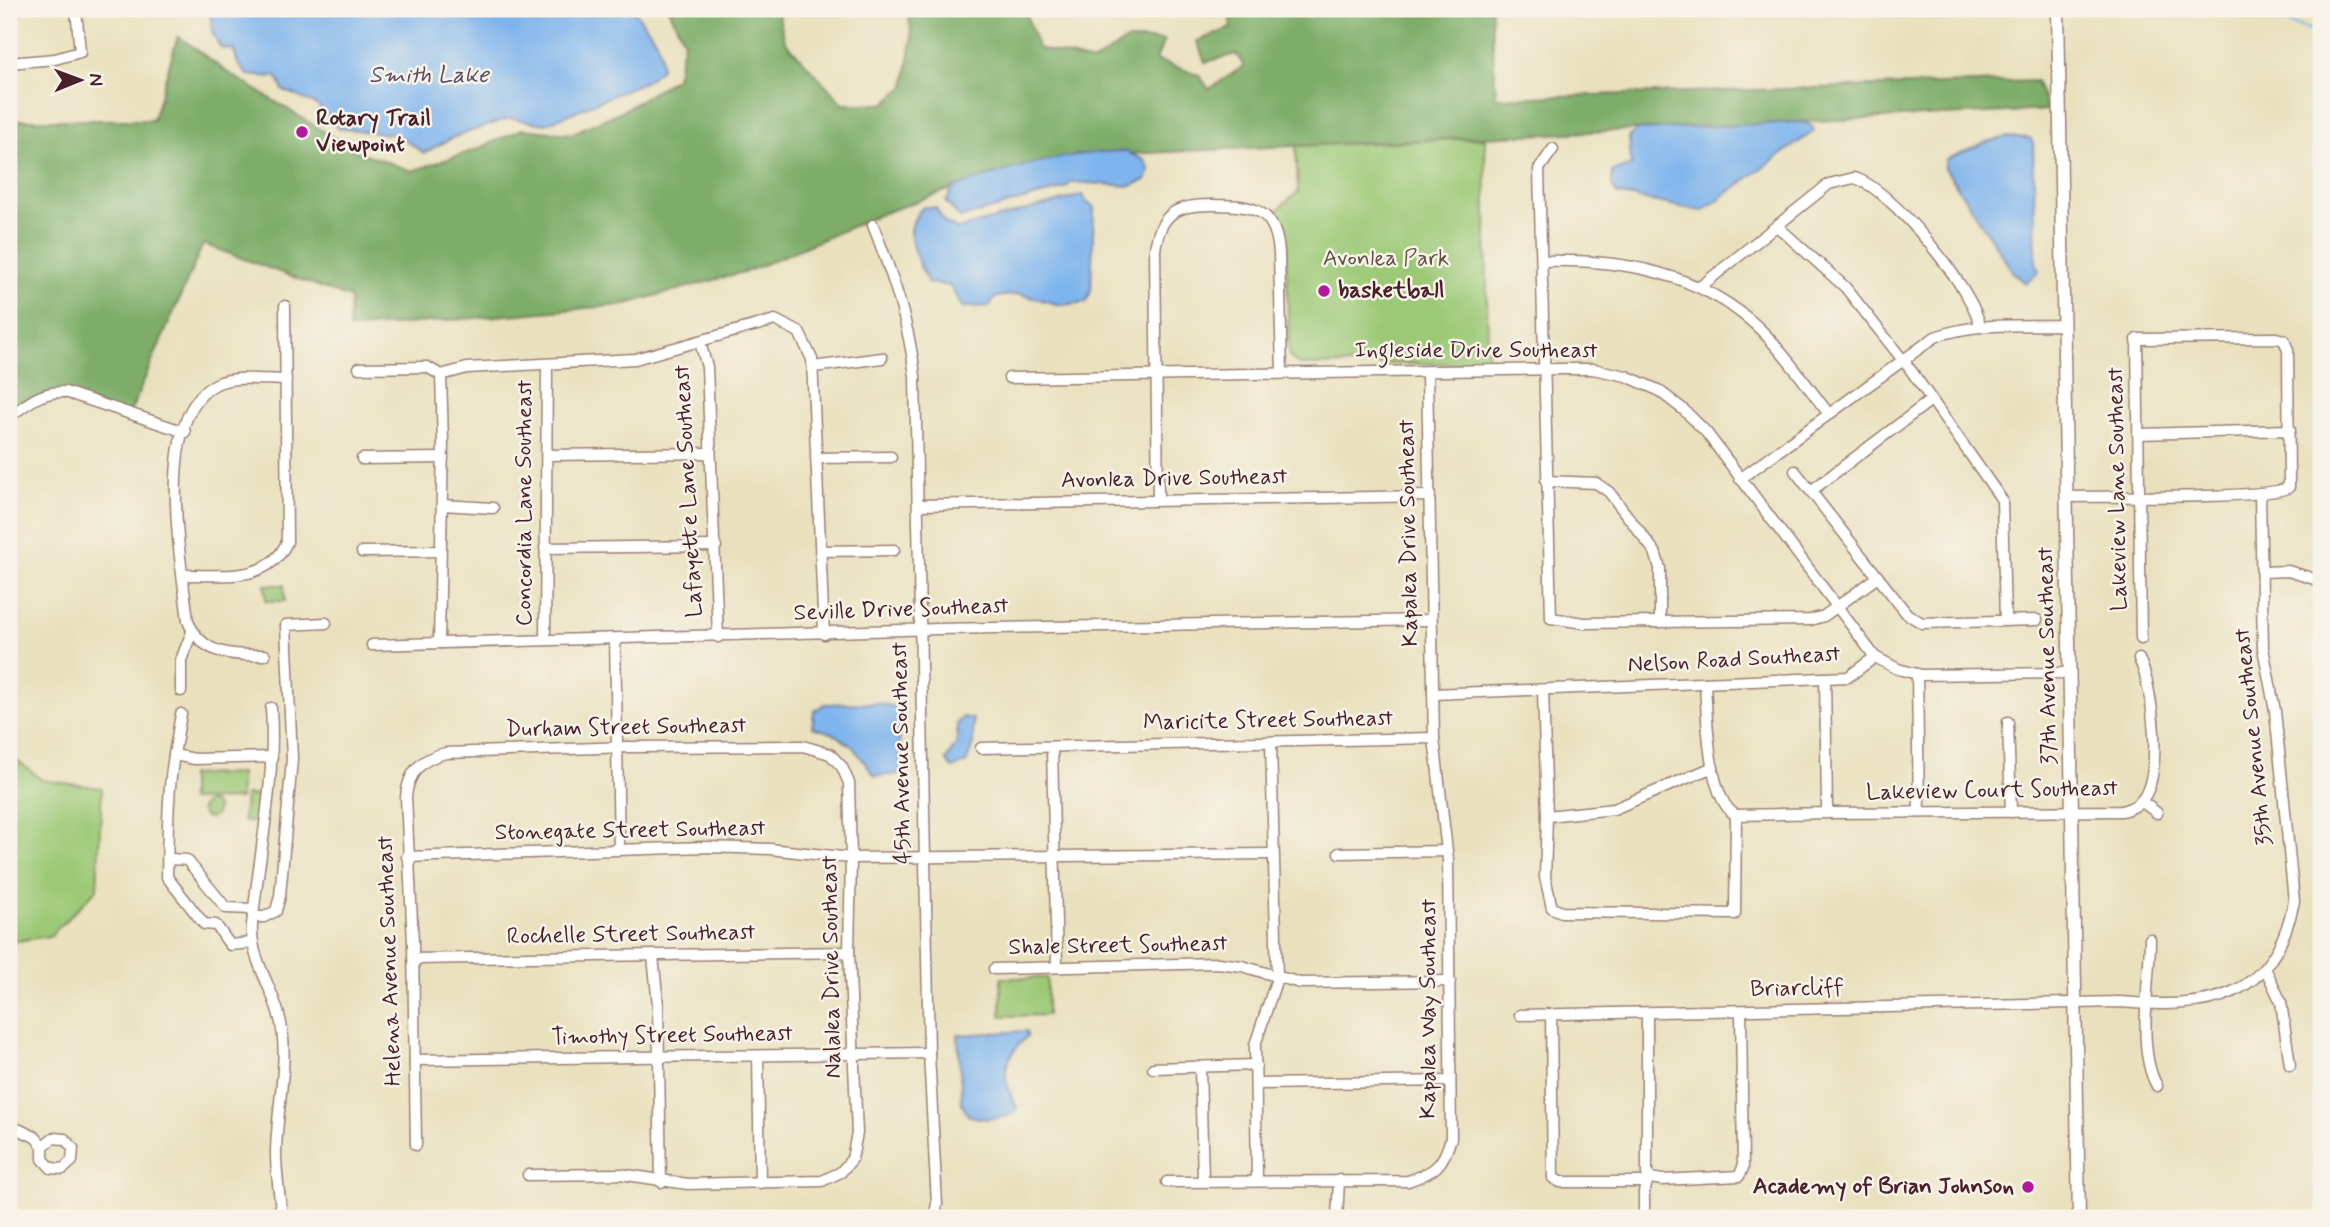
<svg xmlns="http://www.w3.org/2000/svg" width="2330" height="1227" font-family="Mynerve,sans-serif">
	<rect width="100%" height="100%" fill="#f7f3e8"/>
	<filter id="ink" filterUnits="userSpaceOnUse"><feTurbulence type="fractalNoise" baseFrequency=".0143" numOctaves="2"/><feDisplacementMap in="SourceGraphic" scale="14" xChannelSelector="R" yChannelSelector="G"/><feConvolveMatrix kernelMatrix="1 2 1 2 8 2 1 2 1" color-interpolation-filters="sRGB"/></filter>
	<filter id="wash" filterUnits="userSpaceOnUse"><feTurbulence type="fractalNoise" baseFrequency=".00686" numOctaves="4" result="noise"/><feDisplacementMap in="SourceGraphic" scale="28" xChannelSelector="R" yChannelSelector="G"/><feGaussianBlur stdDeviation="1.57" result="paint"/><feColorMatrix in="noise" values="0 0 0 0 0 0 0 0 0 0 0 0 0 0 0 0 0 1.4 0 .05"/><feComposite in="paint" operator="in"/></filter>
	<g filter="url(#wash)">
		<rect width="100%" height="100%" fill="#e9e1be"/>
		<g fill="#9cc976" stroke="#737450" stroke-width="2">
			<path d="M1485,138L1488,363L1299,365L1289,356L1286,240L1276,211L1298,192L1296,146Z"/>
			<path d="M265,585H284L285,601H266Z"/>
			<path d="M9,754L42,780L102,788L97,889L50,936L9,942Z"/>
			<path d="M240,774V799L190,800V775Z"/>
			<path d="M245,795L258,796L255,822L243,821Z"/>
			<circle cx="209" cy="810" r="8"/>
			<path d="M1001,978H1047V1015L1001,1016Z"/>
		</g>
		<path fill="#7dad67" stroke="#646649" stroke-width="2" d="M669,9H777L785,41L843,104H884L905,86L912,39L908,9H1033L1027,16L1038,48L1093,62L1127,40H1164L1156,60L1199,75L1209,89L1244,66L1236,54L1205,62L1197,41L1231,28L1229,9H1491L1496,98L2036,81L2048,110L1084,156L991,175L881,214L751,270L622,305L349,329L350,298L203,244L129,415L51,391L9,417V120H153L178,36L227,72L354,150L412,171L475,150L522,129L571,134L622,111L676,78L684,41Z"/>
		<g fill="#7db4ed" stroke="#646a8c" stroke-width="2">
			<path d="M210,9H634C646,31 663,38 661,69L646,81L546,124L510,118L454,137L424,153L398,135L338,128L317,105L283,90L277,77L248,75L238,64L234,50L221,48L212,32Z"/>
			<path d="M1802,122L1811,125L1814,131L1702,211L1617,194L1612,186V172L1631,165L1629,136L1638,130Z"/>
			<path d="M2008,137L2030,138L2033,143L2036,263L2039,272L2025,283L2013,272L1945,168V160L1986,142Z"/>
			<path d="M1125,151L1144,160L1150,170L1146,180L1131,186L1072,182L1065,188L960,218L946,202L953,188C1013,168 1062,152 1125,151Z"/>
			<path d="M1083,195L1086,202L1094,207L1091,291L1086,302L1061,305L1019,294L996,297L989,306L962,307L950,286L928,283C916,256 899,231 923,207L936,208L945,223L957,229Z"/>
			<path d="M825,704L879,703L898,708L901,774L875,776L852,746L832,733L812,727L814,711Z"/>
			<path d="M963,717L973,719V744L966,763L952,768L946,760L957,743V723Z"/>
			<path d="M1027,1031V1036C1002,1060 1000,1078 1017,1107L1016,1111C1006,1120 980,1120 968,1115L962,1104L958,1035Z"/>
		</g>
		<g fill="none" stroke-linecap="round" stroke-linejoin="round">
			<path stroke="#7db4ed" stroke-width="2.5" d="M2245,9L2321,33"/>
		</g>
	</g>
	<g filter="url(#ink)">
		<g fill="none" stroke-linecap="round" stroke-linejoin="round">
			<defs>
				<g id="minor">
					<path d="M9,63L55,59L80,52L76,9"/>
					<path d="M1553,149L1539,169L1551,618L1584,623L1810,620L1824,616L1878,577L1907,614L1922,623L2037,620"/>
					<path d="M873,225C892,274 909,322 915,376L929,1053L937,1204L934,1218"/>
					<path d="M1777,226L1845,287L1910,369L2002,500L2005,621"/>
					<path d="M1542,261C1622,259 1701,272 1761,330C1787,356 1807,386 1829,414"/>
					<path d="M1700,287L1829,184L1854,178C1888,185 1976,292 1980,327"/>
					<path d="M700,342L707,367L718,637"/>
					<path d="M813,367L882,358"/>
					<path d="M359,368L427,367L441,375"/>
					<path d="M1427,372L1434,738"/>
					<path d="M441,375L467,368L635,359L775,320L799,332L812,359L824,634"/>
					<path d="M1009,378L1561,369H1593L1626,376L1658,390L1684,410L1706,432L1875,657"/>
					<path d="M9,417C28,403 41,391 65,392L185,432"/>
					<path d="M2138,434L2290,430"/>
					<path d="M548,455L710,453"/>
					<path d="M816,458L891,457"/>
					<path d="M362,459L443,458"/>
					<path d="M1795,471L1878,577"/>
					<path d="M1740,479L1935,337C1975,322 2021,326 2063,325"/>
					<path d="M1546,481L1596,483L1609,492L1655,552L1660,568V621"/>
					<path d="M1811,491L1931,400"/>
					<path d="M2066,497C2101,496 2270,500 2289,487L2288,350L2284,340L2276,338L2137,339L2141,639"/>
					<path d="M1158,500L1155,250C1160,211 1179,204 1216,205C1255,205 1276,210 1279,253L1282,373"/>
					<path d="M442,505L493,508"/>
					<path d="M919,505L1430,496"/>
					<path d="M545,548L716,546"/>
					<path d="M821,551L894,550"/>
					<path d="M362,552L440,551"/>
					<path d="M2262,572L2288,571L2321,581"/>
					<path d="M183,575C222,574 268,584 287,542L285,306"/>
					<path d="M615,639L619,849"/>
					<path d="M545,640L547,366"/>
					<path d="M439,642L443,442L441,375"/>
					<path d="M372,645L938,629L1431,620"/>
					<path d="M265,655C232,655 202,656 188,621C182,564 152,417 216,384C235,375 265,380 286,380"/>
					<path d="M1917,674L1919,812"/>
					<path d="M1825,678L1827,808L1831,813L2122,811C2129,809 2136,807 2141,801C2164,777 2153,686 2139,659"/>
					<path d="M1705,683C1707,713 1707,800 1736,815L1831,813"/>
					<path d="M1543,690L1547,816L1614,809L1713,767"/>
					<path d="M181,691V660L192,632"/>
					<path d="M1433,694L1848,677L1875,657L1898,669L1921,675L2069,673"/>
					<path d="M181,714L174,755L195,759L272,757"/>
					<path d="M2008,722L2011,812"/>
					<path d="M1052,747L1057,967"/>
					<path d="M981,748L1434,738L1448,860L1451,1138C1443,1166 1435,1172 1408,1181L1167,1182"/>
					<path d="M174,755C167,796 168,837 167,877L204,924L216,925L230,945L251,943"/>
					<path d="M2141,801L2157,813"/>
					<path d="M1547,816L1545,877L1552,908L1562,912L1735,914L1736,815"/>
					<path d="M1339,853L1447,851"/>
					<path d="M407,857L705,847L770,849L851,858L1273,854"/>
					<path d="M170,859L187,860L226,908L253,909"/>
					<path d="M253,917C260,848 276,779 271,708"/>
					<path d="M2150,939C2150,983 2136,1049 2157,1086"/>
					<path d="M653,956L658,1005L661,1182"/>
					<path d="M414,959L849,952"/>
					<path d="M2265,968L2281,1002L2290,1065"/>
					<path d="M994,969L1218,963L1242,966L1300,983L1450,981"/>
					<path d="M1647,1013V1174L1650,1178L1662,1180L1739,1176L1743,1168L1741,1011"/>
					<path d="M1520,1015L2119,1002C2209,1009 2273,1002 2294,901L2275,711L2263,648L2260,493"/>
					<path d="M1551,1015L1553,1178L1560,1182H1646"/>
					<path d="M758,1056L760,1183"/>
					<path d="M415,1060L929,1053"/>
					<path d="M1200,1067L1203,1180"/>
					<path d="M1153,1068L1256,1065"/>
					<path d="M1256,1084L1449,1081"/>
					<path d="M9,1125L35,1137L43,1146V1159L51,1168L63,1169L72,1161L73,1148L65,1139L53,1138L43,1146"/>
					<path d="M416,1145L413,943L406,797C408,772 422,758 446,753L628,747L803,746L830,754L842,767L849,783L851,858L849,952L857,1133L852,1159L841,1172L822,1181L688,1184L620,1174L528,1175"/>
					<path d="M1257,1179L1255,1045L1277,978L1271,742"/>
					<path d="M282,1218C280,1197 276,1175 276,1154C276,1112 290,1059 280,1019C272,983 246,955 253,917H264L276,911L280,896L292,759L286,625L326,623"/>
					<path d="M1337,1218L1339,1180"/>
					<path d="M1644,1218V1192L1649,1176"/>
				</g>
				<path id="tertiary" d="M2058,9L2079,1218"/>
			</defs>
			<use href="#minor" stroke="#9a8074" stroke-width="13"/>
			<use href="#tertiary" stroke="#9a8074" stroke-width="15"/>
			<use href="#minor" stroke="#fff" stroke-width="10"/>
			<use href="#tertiary" stroke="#fff" stroke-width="12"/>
		</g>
	</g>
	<g fill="#b5179e" stroke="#f7f3e8" stroke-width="2.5">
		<circle cx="302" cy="132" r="7"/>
		<circle cx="1324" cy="291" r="7"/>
		<circle cx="2028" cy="1187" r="7"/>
	</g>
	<g text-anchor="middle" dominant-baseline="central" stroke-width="5" stroke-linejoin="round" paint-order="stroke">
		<g font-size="23" font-weight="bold" fill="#4a1f2b" stroke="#f7f3e8" text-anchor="start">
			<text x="316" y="119">Rotary Trail<tspan x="316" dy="26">Viewpoint</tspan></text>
			<text x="1338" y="291">basketball</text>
			<text x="2014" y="1187" text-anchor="end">Academy of Brian Johnson</text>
		</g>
		<g font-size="23" fill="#635242" stroke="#f7f3e8">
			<text x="1386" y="259">Avonlea Park</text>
		</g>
		<g font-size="23" fill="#4a1f2b" stroke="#f7f3e8">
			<text x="1476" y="351">Ingleside Drive Southeast</text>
			<text transform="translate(1174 479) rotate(-1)">Avonlea Drive Southeast</text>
			<text transform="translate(2118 489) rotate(-91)">Lakeview Lane Southeast</text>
			<text transform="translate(689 491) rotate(-93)">Lafayette Lane Southeast</text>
			<text transform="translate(525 503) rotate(-90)">Concordia Lane Southeast</text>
			<text transform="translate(1409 533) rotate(-91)">Kapalea Drive Southeast</text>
			<text transform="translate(901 610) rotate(-2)">Seville Drive Southeast</text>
			<text transform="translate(2048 656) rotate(-91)">37th Avenue Southeast</text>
			<text transform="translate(1734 660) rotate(-3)">Nelson Road Southeast</text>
			<text transform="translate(1268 721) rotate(-1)">Maricite Street Southeast</text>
			<text transform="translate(626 728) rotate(-1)">Durham Street Southeast</text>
			<text transform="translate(2254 737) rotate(-96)">35th Avenue Southeast</text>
			<text transform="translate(902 753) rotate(-91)">45th Avenue Southeast</text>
			<text transform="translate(1992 791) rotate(-1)">Lakeview Court Southeast</text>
			<text transform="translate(630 831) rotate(-1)">Stonegate Street Southeast</text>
			<text transform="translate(631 935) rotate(-1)">Rochelle Street Southeast</text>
			<text transform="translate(1118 946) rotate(-1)">Shale Street Southeast</text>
			<text transform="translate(390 961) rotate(-92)">Helena Avenue Southeast</text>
			<text transform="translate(832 967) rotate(-91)">Nalalea Drive Southeast</text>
			<text transform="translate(1797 989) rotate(-1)">Briarcliff</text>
			<text transform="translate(1429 1009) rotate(-90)">Kapalea Way Southeast</text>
			<text transform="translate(672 1036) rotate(-1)">Timothy Street Southeast</text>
		</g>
		<g font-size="24" font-style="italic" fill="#594c65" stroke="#f7f3e8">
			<text x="429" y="75">Smith Lake</text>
		</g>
	</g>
	<rect width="2330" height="1227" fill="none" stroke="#f7f3e8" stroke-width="35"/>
	<g transform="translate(80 80) rotate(89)" stroke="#f7f3e8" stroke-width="5" paint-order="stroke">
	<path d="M0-5L12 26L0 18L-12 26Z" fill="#4a1f2b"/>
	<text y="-10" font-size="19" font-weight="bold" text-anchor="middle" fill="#4a1f2b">N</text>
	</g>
</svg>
